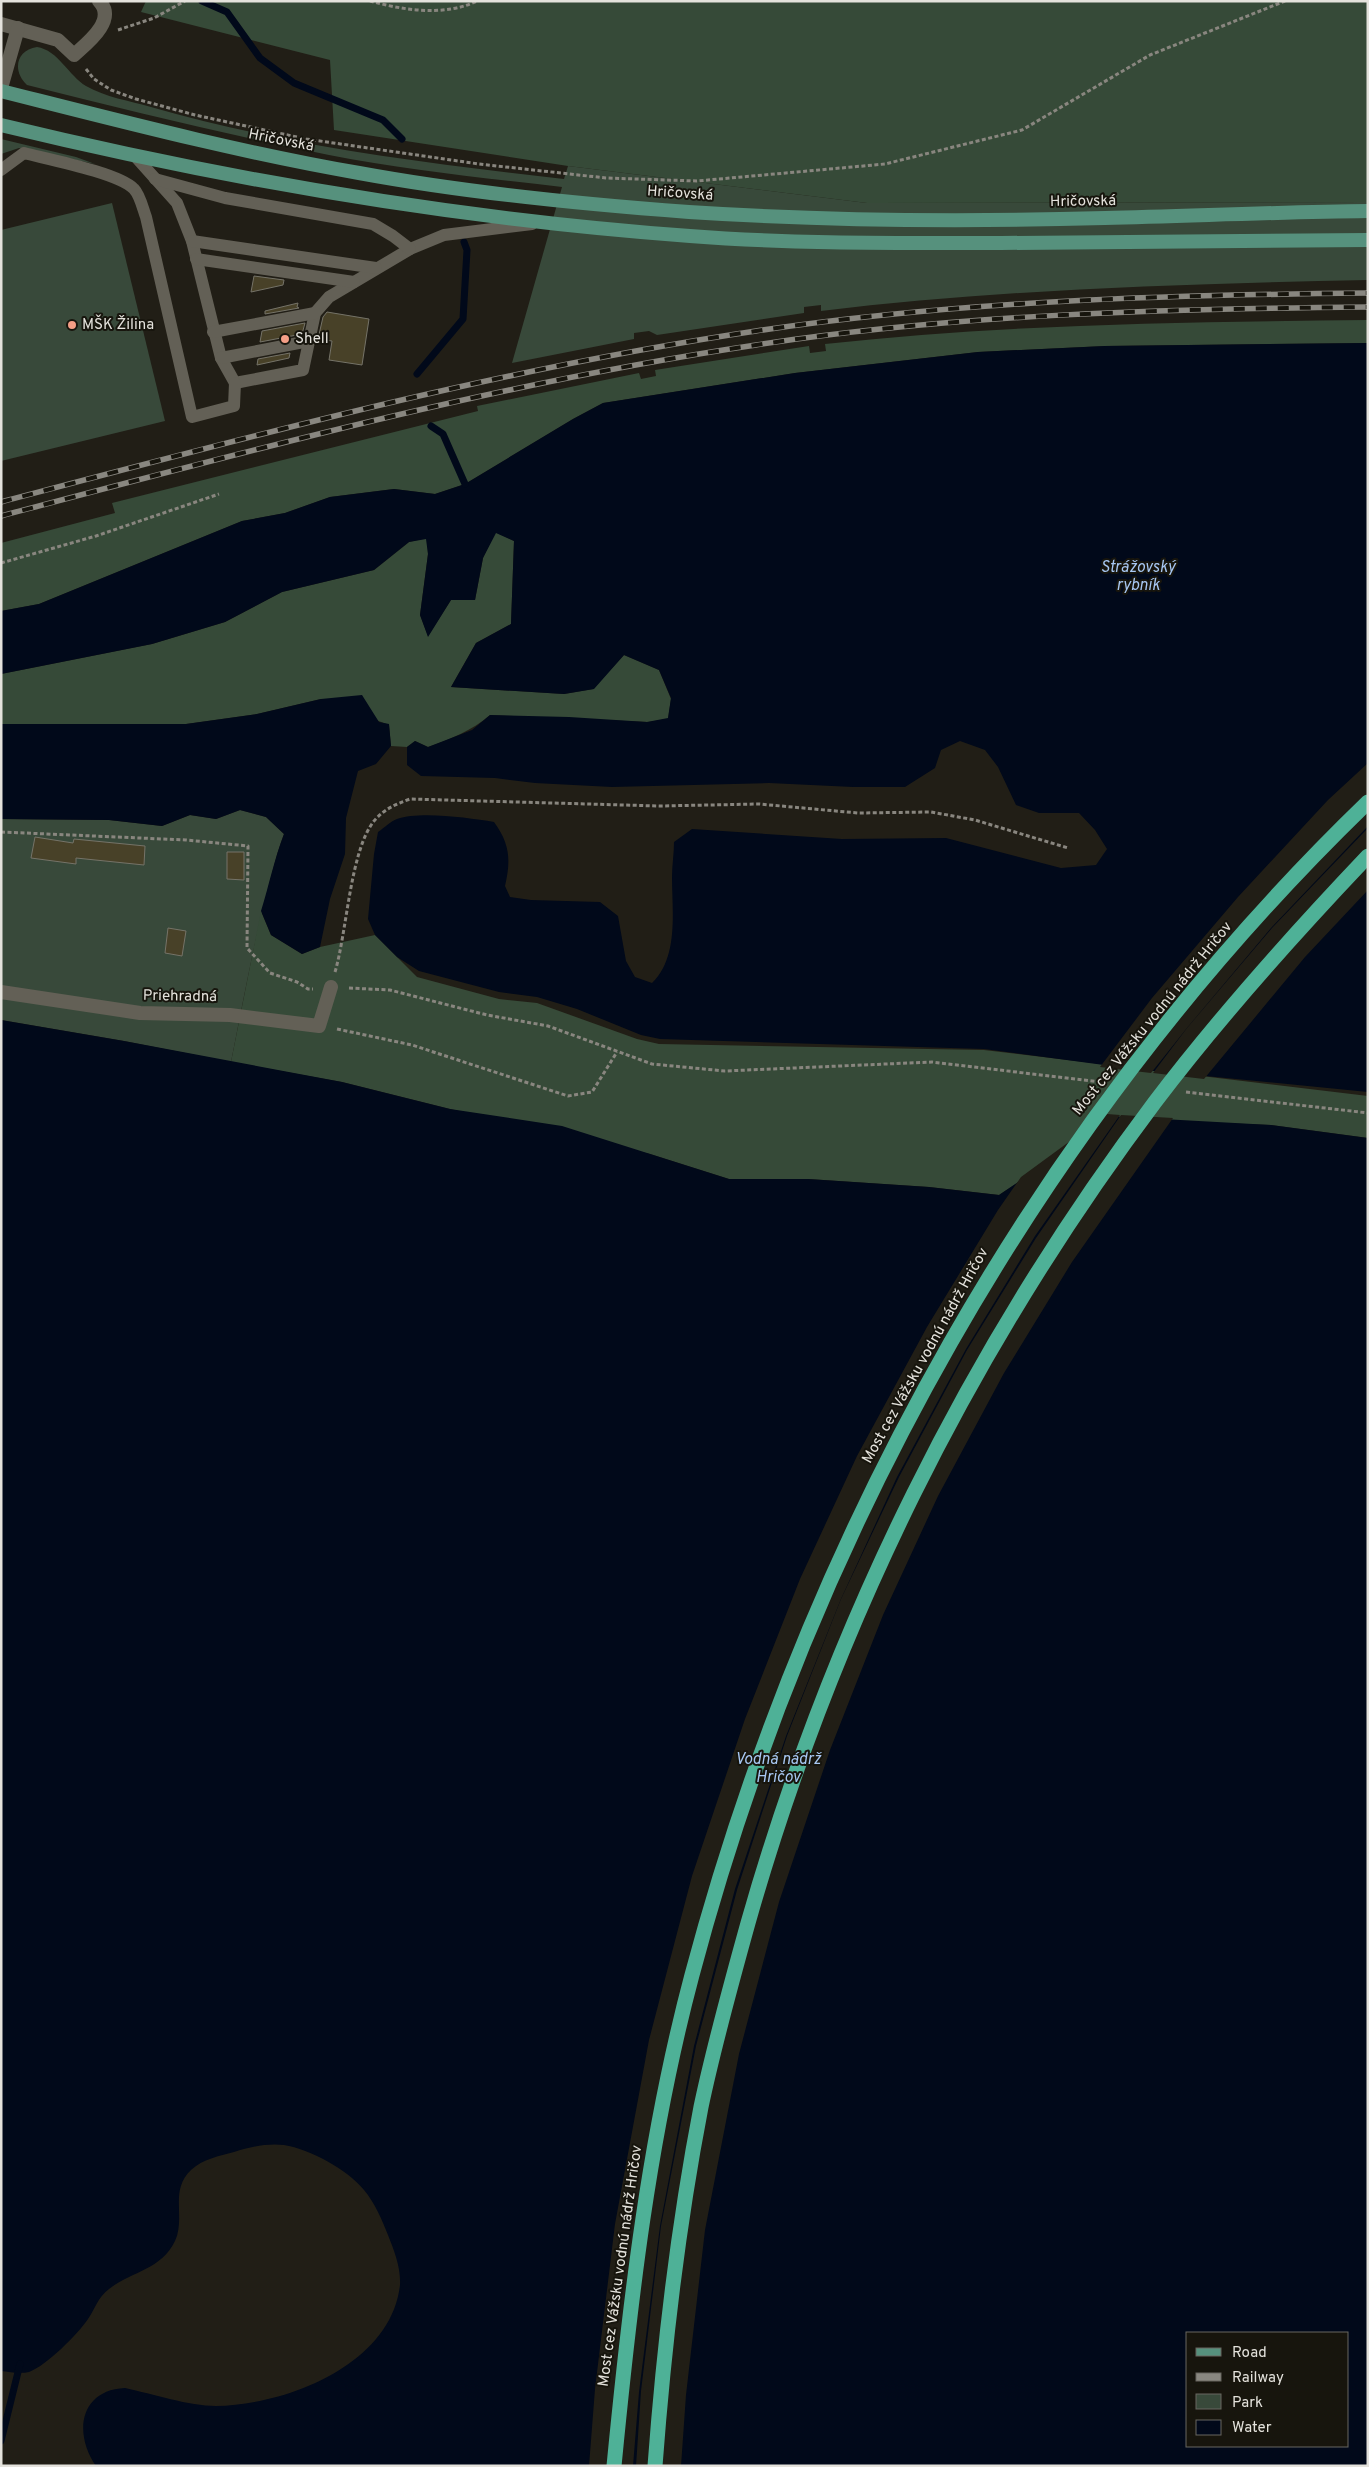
<svg xmlns="http://www.w3.org/2000/svg" width="1369" height="2467" font-family="Overpass,sans-serif">
	<rect width="100%" height="100%" fill="#211e16"/>
	<g fill="#38493a">
		<path d="M37,47C58,50 69,76 86,86C105,97 130,101 151,107C286,146 425,163 564,179L568,166L867,203L1368,202V280C1185,284 1004,289 821,311V305L804,307V313L657,335L649,331L634,333V339L512,363L562,187C484,178 406,170 329,155C228,135 127,110 27,85C12,71 16,50 37,47Z"/>
		<path d="M1,139L76,157L95,164L19,148L1,154Z"/>
		<path d="M112,203L165,421L1,461V230Z"/>
		<path d="M240,810L266,817L284,834C277,852 275,863 270,881C254,941 243,1002 231,1062L124,1041L1,1020V819L109,820L162,826L190,815L216,819Z"/>
	</g>
	<g fill="#364a38">
		<path d="M146,1H1368V202L867,203L568,166L334,130L330,60L141,12Z"/>
		<path d="M1368,320V343L1105,346L978,352L795,373L603,403L573,419L465,484L435,494L394,489L330,497L285,513L242,521L39,604L1,611V543L115,513L112,503L478,411L477,406L639,373L641,379L656,376L655,370L796,348L809,346L810,353L826,351L825,344C1005,324 1187,322 1368,320Z"/>
		<path d="M495,532L514,541L511,624L476,643L451,687L564,694L593,689L624,655L659,670L671,699L668,719L648,722L490,715C471,731 451,739 428,747L415,741L407,747L391,746L389,725L321,699L257,714L186,724H1V674L152,644L225,622L282,592L374,570L409,542L427,538L428,554L420,615L428,636L451,600H475L483,558Z"/>
		<path d="M261,911L271,935L302,954L320,947L375,935L417,977L499,999L537,1003L637,1039L659,1044L984,1050L1368,1096V1138L1271,1125L1168,1121L1057,1156L999,1195L929,1187L808,1179H729L650,1154L450,1109L342,1082L231,1062Z"/>
	</g>
	<g fill="#01091a" fill-rule="evenodd">
		<path d="M1368,343V1092L1134,1069L984,1049L660,1039L641,1035L577,1009L537,997L499,992L419,971L397,957L375,935L368,919L374,854L378,832C384,828 391,821 397,819C421,811 469,818 494,822C510,844 511,860 505,886L510,897L531,900L600,902L618,916L626,961L635,977L652,983C679,957 672,911 672,877C672,865 674,854 674,842L692,829L842,839L946,838L1061,868L1096,865L1107,849L1095,830L1079,813H1039L1016,805L998,767L985,750L960,741L941,750L935,768L905,787H853L769,783L612,787L535,783L495,778L421,776L407,765V747L415,741L428,747L472,730L490,715L569,717L647,722L668,718L671,698L659,670L624,655L594,689L564,694L451,687L476,643L511,624L514,541L496,533L483,558L475,600H451L428,637L420,615L428,554L426,539L409,542L374,570L282,592L225,622L152,644L1,674V611L39,604L242,521L285,513L330,497L394,489L435,494L465,484L573,419L603,403L795,373L978,352L1105,346Z"/>
		<path d="M362,695L379,722L389,724L391,746L376,764L358,771L346,818L345,854L330,899L320,947L302,954L271,935L261,911C269,885 274,860 284,834L266,817L240,810L216,819L190,815L162,826L109,820L1,819V724H186L257,714L321,699Z"/>
		<path d="M1,1020L124,1041L342,1082L450,1109L562,1126L729,1179H808L929,1187L999,1195L1057,1156L1108,1116L1271,1125L1368,1138V2466H96C73,2433 80,2390 125,2388C153,2394 189,2406 216,2406C286,2405 391,2365 400,2285C401,2268 394,2250 388,2235C382,2220 375,2203 364,2190C348,2170 310,2149 284,2145C267,2143 250,2147 234,2152C219,2156 203,2159 191,2170C169,2191 186,2217 175,2241C161,2270 132,2271 109,2289C98,2297 95,2309 88,2319C78,2334 46,2366 29,2372C20,2374 10,2372 1,2371ZM1188,2333H1348V2446H1188Z"/>
	</g>
	<g fill="#211e16">
		<path d="M1368,763V826L1271,928L1187,1028L1151,1073L1100,1067L1152,998L1238,897L1328,800Z"/>
		<path d="M1368,828V890L1305,957L1204,1079L1153,1073L1187,1028L1272,928Z"/>
		<path d="M1107,1114L1120,1115L1035,1236L966,1349L897,1477L841,1599L786,1736L735,1889L694,2046L660,2226L639,2392L633,2466H589L595,2389L615,2224L649,2040L692,1876L745,1719L800,1579L857,1456L927,1327L998,1210L1021,1177Z"/>
		<path d="M1121,1115L1173,1118L1072,1262L1004,1373L938,1496L883,1615L830,1750L779,1902L739,2054L705,2230L686,2395L681,2466H636L641,2391L661,2226L696,2046L737,1890L787,1736L841,1599L899,1477L967,1350L1036,1238Z"/>
	</g>
	<g fill="none" stroke-linecap="round" stroke-linejoin="round">
		<g stroke="#01091a" stroke-width="7">
			<path d="M202,1L227,12L260,58L294,83L383,120L402,139"/>
			<path d="M417,374L463,319L467,250L464,242"/>
			<path d="M431,426L443,434L465,484"/>
			<path d="M1,2441L20,2364"/>
		</g>
	</g>
	<g fill="#484128" stroke="#757368">
		<path d="M254,276L284,280L283,285L251,292Z"/>
		<path d="M298,303L297,307L299,308L265,314V311Z"/>
		<path d="M327,312L369,319L362,365L329,360L332,341L318,339L323,317Z"/>
		<path d="M305,323L302,334L260,342L262,331Z"/>
		<path d="M290,353L289,358L257,365L258,359Z"/>
		<path d="M35,837L73,843L74,839L145,846L144,865L76,858V864L31,858Z"/>
		<path d="M227,852H244V880L227,879Z"/>
		<path d="M168,928L186,931L182,956L165,953Z"/>
	</g>
	<g fill="none" stroke-linecap="round" stroke-linejoin="round">
		<g stroke="#89867f" stroke-width="3" stroke-dasharray="4 2.5" stroke-linecap="butt">
			<path d="M370,1C403,10 444,17 477,1"/>
			<path d="M118,30L154,18L185,1"/>
			<path d="M86,69L94,79L111,90L136,99L195,115L306,139L479,164L606,178L697,181L885,164L1022,130L1150,55L1285,1"/>
			<path d="M1,563L96,536L219,494"/>
			<path d="M1,832L186,840L248,846L247,948L270,973L297,982L308,989H313"/>
			<path d="M335,972C347,932 350,851 374,821C384,809 396,804 410,799L659,806L759,804L858,813L931,812L975,820L1068,848"/>
			<path d="M349,988L390,990L487,1015L548,1026L652,1064L725,1071L932,1062L1100,1082"/>
			<path d="M337,1029L412,1045L568,1096L592,1092L617,1052"/>
			<path d="M1186,1092L1368,1113"/>
		</g>
		<g stroke="#636056" stroke-width="12">
			<path d="M134,155L177,203L192,241L221,358L235,383L303,370L315,313L329,297L410,249L444,235L532,224"/>
			<path d="M1,170L24,153C47,159 119,173 134,189C140,195 143,209 146,217L192,417L234,406L235,383"/>
			<path d="M155,179L225,198L373,224L393,236L410,249"/>
			<path d="M192,241L376,268"/>
			<path d="M196,259L354,282"/>
			<path d="M213,332L315,313"/>
			<path d="M221,358L309,341"/>
		</g>
		<g stroke="#636056" stroke-width="14">
			<path d="M1,24L58,40L74,55C86,44 118,20 99,1"/>
			<path d="M1,88L18,28"/>
			<path d="M1,992L140,1013L230,1015L319,1026L331,987"/>
		</g>
		<g stroke="#56917d" stroke-width="14">
			<path d="M1,91C120,121 238,152 359,173C468,193 579,204 689,212C827,221 966,222 1105,218C1192,216 1280,212 1368,211"/>
			<path d="M1,125C228,180 457,219 690,236C793,244 897,243 1001,243C1123,242 1246,241 1368,240"/>
		</g>
		<g stroke="#4eb197" stroke-width="15">
			<path d="M614,2466C630,2301 649,2136 692,1975C809,1535 1039,1120 1368,802"/>
			<path d="M655,2466C664,2345 678,2226 701,2107C714,2045 731,1984 748,1923C832,1627 970,1348 1155,1102C1221,1015 1293,935 1368,856"/>
		</g>
		<defs>
			<g id="rail">
				<path d="M1,502C251,436 500,369 756,331C958,301 1163,295 1368,293"/>
				<path d="M1,516C251,450 500,383 756,345C958,314 1163,309 1368,307"/>
			</g>
		</defs>
		<use href="#rail" stroke="#898780" stroke-width="5.5"/>
		<use href="#rail" stroke="#17150d" stroke-width="4" stroke-dasharray="11" stroke-linecap="butt"/>
	</g>
	<g fill="#f49e86" stroke="#17150d" stroke-width="2">
		<circle cx="72" cy="325" r="5"/>
		<circle cx="285" cy="339" r="5"/>
	</g>
	<g text-anchor="middle" dominant-baseline="central" stroke-width="4" stroke-linejoin="round" paint-order="stroke">
		<g font-size="15" fill="#e4e2dc" stroke="#17150d">
			<text transform="translate(281 141) rotate(11)">Hričovská</text>
			<text transform="translate(680 194) rotate(4)">Hričovská</text>
			<text transform="translate(1083 202) rotate(-1)">Hričovská</text>
			<text transform="translate(180 997) rotate(1)">Priehradná</text>
			<text transform="translate(1153 1019) rotate(-51)">Most cez Vážsku vodnú nádrž Hričov</text>
			<text transform="translate(926 1356) rotate(-61)">Most cez Vážsku vodnú nádrž Hričov</text>
			<text transform="translate(621 2266) rotate(-82)">Most cez Vážsku vodnú nádrž Hričov</text>
		</g>
		<g font-size="15" fill="#e4e2dc" stroke="#17150d" text-anchor="start">
			<text x="82" y="325">MŠK Žilina</text>
			<text x="295" y="339">Shell</text>
		</g>
		<g font-size="16" font-style="italic" fill="#a7c7f2" stroke="#17150d">
			<text x="1138" y="568">Strážovský<tspan x="1138" dy="18">rybník</tspan></text>
			<text x="778" y="1760">Vodná nádrž<tspan x="778" dy="18">Hričov</tspan></text>
		</g>
	</g>
	<rect width="1369" height="2467" fill="none" stroke="#e4e2dc" stroke-width="5"/>
	<rect x="1186" y="2332" width="162" height="115" fill="#17150d" stroke="#696760"/>
	<rect x="1196" y="2348" width="25" height="8" fill="#56917d" stroke="#696760"/>
	<text x="1232" y="2357" font-size="15" fill="#e4e2dc">Road</text>
	<rect x="1196" y="2373" width="25" height="8" fill="#898780" stroke="#696760"/>
	<text x="1232" y="2382" font-size="15" fill="#e4e2dc">Railway</text>
	<rect x="1196" y="2394" width="25" height="15" fill="#38493a" stroke="#696760"/>
	<text x="1232" y="2407" font-size="15" fill="#e4e2dc">Park</text>
	<rect x="1196" y="2420" width="25" height="15" fill="#01091a" stroke="#696760"/>
	<text x="1232" y="2432" font-size="15" fill="#e4e2dc">Water</text>
</svg>
